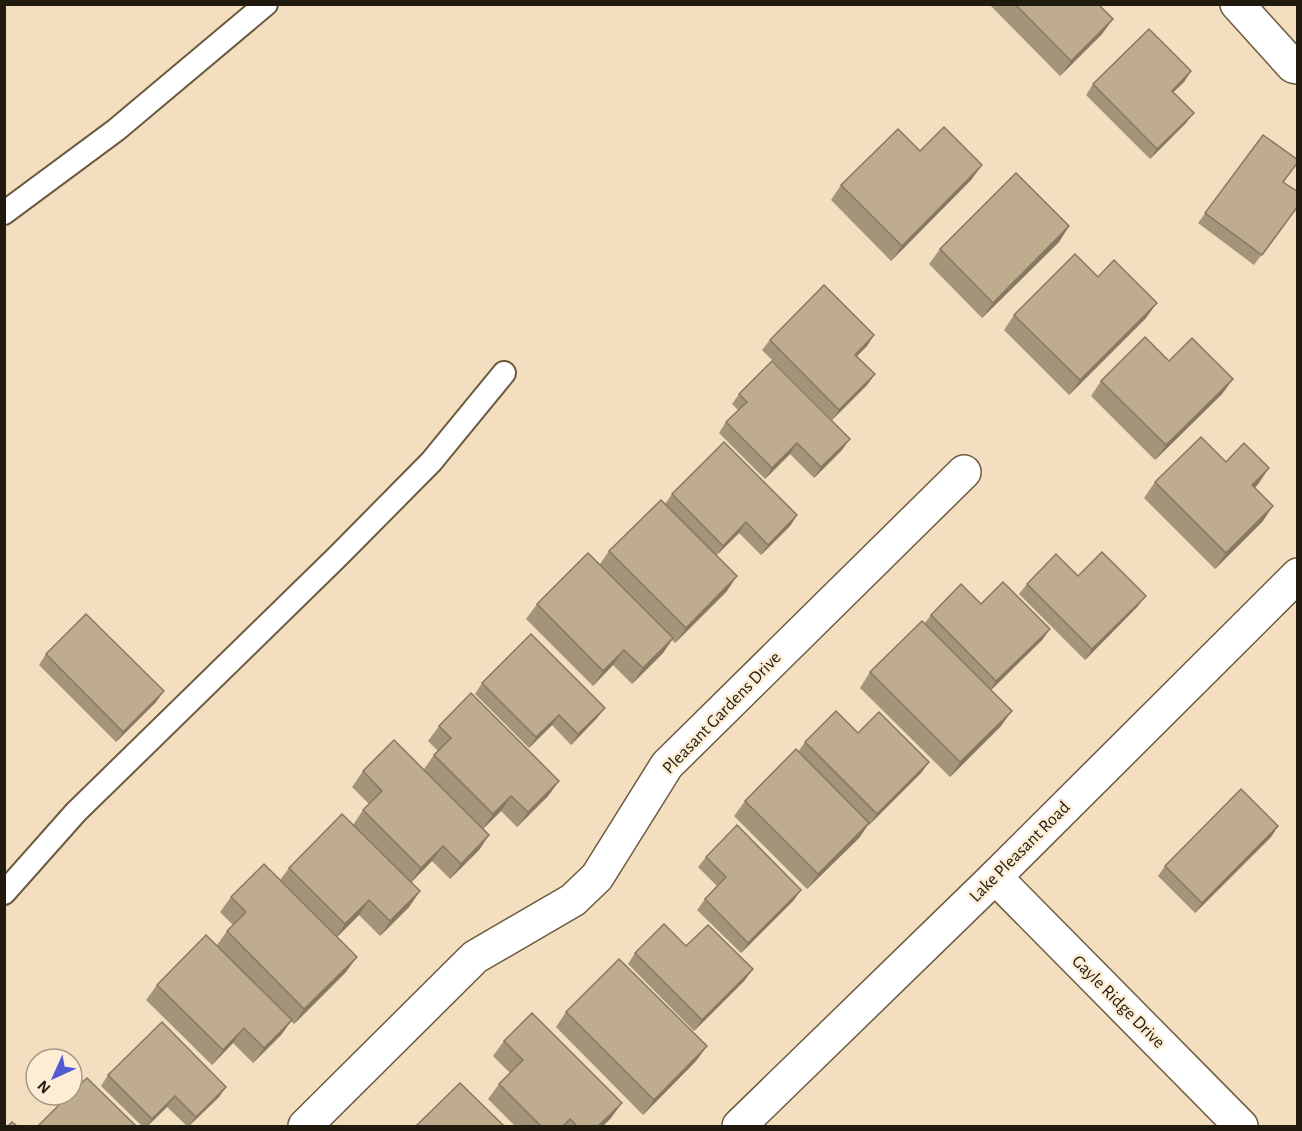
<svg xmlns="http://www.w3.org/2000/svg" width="1302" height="1131" font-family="'Alegreya Sans',sans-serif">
	<rect width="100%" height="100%" fill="#f3dfc0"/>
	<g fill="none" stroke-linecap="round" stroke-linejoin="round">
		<defs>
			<g id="lane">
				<path d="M4,213L116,130L266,4"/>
				<path d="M4,893L76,812L338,556L431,462L504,373"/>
			</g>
			<g id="street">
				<path d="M1237,4L1293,66L1298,67"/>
				<path d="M995,877L1241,1126"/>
				<path d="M305,1126L475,957L573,900L597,877L667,765L964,472"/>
			</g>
			<path id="secondary" d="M739,1126L995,877L1298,575"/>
		</defs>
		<use href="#lane" stroke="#6c5b40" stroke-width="26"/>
		<use href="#street" stroke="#6c5b40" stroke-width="36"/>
		<use href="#secondary" stroke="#6c5b40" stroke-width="36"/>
		<use href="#lane" stroke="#fff" stroke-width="22"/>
		<use href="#street" stroke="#fff" stroke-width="33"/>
		<use href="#secondary" stroke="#fff" stroke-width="33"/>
	</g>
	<g fill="#a4947a">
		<path d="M989,4H1098L1113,19L1102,34L1060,76Z"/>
		<path d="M1191,71L1184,82L1173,92L1186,123L1150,159L1086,95L1093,84Z"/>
		<path d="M1263,135L1283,182L1298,206L1254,265L1198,223Z"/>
		<path d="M920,151L982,165L971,180L891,261L831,200L841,185Z"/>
		<path d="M1069,226L1059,242L982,318L929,264L940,249Z"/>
		<path d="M1098,277L1146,318L1069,395L1004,330L1014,315Z"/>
		<path d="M874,335L867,346L857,356L875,374L867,385L832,420L762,350L770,340Z"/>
		<path d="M1169,361L1233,379L1222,394L1155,460L1091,396L1101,381Z"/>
		<path d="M739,394L842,450L814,478L790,454L765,479L719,433L726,422L738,410L732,404Z"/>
		<path d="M1226,462L1259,483L1255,488L1263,521L1215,569L1144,498L1155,482Z"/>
		<path d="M672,494L797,515L790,526L761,555L739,533L716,555L727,591L675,643L672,640L663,653L632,684L613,665L593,686L526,619L537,604L600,564L609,551L665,504Z"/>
		<path d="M1027,584L1138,606L1085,660L1019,594Z"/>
		<path d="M981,604L1050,629L1042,640L991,690L1001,726L950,777L860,688L870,672L924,624L931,615Z"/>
		<path d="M46,654L156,702L116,742L39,665Z"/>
		<path d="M482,683L597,718L571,745L552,725L529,748L475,694Z"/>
		<path d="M439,726L559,781L548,796L517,827L501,811L483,829L489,835L479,850L450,879L432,861L411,883L420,891L409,907L380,936L359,915L337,937L346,972L294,1024L291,1021L281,1035L253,1063L233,1043L212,1065L146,1000L157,985L217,945L227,931L233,925L220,912L231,897L280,880L289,868L353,825L363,810L369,804L352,787L363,771L424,769L434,755L438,751L428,741Z"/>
		<path d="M858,733L922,772L869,825V824L859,838L807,889L734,816L745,801L798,752L805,742Z"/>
		<path d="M1278,826L1271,837L1195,913L1158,876L1165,866Z"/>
		<path d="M706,857L794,900L741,953L697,910L705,899L717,886L698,867Z"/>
		<path d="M686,946L745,980L694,1031L628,964L635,953Z"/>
		<path d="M566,1012L707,1046L696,1061L643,1115L556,1027Z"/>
		<path d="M504,1041L611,1118L603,1126H515L488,1099L499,1084L510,1073L493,1056Z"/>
		<path d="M108,1075L226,1087L219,1097L189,1126H187L167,1107L148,1126H142L101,1086Z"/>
	</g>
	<g fill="#867863">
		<path d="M1113,19L1102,34L1060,76L1071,61Z"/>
		<path d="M1191,71L1184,82L1164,101L1172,91Z"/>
		<path d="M1194,113L1186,123L1150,159L1157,149Z"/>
		<path d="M982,165L971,180L891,261L902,246Z"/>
		<path d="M1069,226L1059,242L982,318L993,303Z"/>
		<path d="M1157,303L1146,318L1069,395L1080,380Z"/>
		<path d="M874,335L867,346L848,365L855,355Z"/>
		<path d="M875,374L867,385L832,420L839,410Z"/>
		<path d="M1233,379L1222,394L1155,460L1166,445Z"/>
		<path d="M850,439L842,450L814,478L821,467Z"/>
		<path d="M797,443L790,454L765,479L772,468Z"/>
		<path d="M1269,468L1259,483L1242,501L1252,485Z"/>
		<path d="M1273,506L1263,521L1215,569L1226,553Z"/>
		<path d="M797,515L790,526L761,555L768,545Z"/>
		<path d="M746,522L739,533L716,556L723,546Z"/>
		<path d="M737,576L727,591L675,643L686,628Z"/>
		<path d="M1146,596L1138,606L1085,660L1092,649Z"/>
		<path d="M1050,629L1042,640L989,692L996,681Z"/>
		<path d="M673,638L663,653L632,684L643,668Z"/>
		<path d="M624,650L613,665L593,686L603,671Z"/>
		<path d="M164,691L156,702L116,742L123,732Z"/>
		<path d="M605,708L597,718L571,745L578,734Z"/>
		<path d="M1012,711L1001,726L950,777L960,762Z"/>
		<path d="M559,715L552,725L529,748L536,737Z"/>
		<path d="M929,762L922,772L869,825L877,814Z"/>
		<path d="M559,781L548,796L517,827L528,812Z"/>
		<path d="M511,796L501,811L482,830L493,814Z"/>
		<path d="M869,823L859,838L807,889L818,874Z"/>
		<path d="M1278,826L1271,837L1195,913L1202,903Z"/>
		<path d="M489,835L479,850L450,879L461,864Z"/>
		<path d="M443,846L432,861L410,883L421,868Z"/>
		<path d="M801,890L794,900L741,953L748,943Z"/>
		<path d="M420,891L409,907L380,936L390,921Z"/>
		<path d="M369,900L359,915L335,939L345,924Z"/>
		<path d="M357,957L346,972L294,1024L304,1009Z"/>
		<path d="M753,969L745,980L694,1031L702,1020Z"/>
		<path d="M292,1020L281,1035L253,1063L264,1048Z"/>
		<path d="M244,1028L233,1043L212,1065L223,1050Z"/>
		<path d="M707,1046L696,1061L643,1115L654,1100Z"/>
		<path d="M226,1087L219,1097L189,1126L196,1117Z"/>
		<path d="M175,1096L167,1107L147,1126L152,1119Z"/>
		<path d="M622,1103L611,1118L603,1126H598Z"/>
	</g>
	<g fill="#bfac8e" stroke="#867863" stroke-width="1.5">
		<path d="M1015,4H1098L1113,19L1071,61Z"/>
		<path d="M1149,29L1191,71L1172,91L1194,113L1157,149L1093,84Z"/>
		<path d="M944,127L982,165L902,246L841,185L898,129L920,151Z"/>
		<path d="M1263,135L1298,160V162L1283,182L1298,192V206L1262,255L1205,213Z"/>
		<path d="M1016,173L1069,226L993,303L940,249Z"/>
		<path d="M1075,254L1098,277L1114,260L1157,303L1080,380L1014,315Z"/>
		<path d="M824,285L874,335L855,355L875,374L839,410L770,340Z"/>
		<path d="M1145,337L1169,361L1192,338L1233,379L1166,445L1101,381Z"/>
		<path d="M772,361L850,439L821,467L797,443L772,468L726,422L747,402L739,394Z"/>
		<path d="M1201,437L1226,462L1244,443L1269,468L1252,485L1273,506L1226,553L1155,482Z"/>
		<path d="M724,442L797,515L768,545L746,522L723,546L672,494Z"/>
		<path d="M661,500L737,576L686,628L609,551Z"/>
		<path d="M1102,552L1146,596L1092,649L1027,584L1056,554L1078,576Z"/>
		<path d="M588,553L673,638L643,668L624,650L603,671L537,604Z"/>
		<path d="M1003,582L1050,629L996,681L931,615L961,584L981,604Z"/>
		<path d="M86,614L164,691L123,732L46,654Z"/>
		<path d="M922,621L1012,711L960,762L870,672Z"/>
		<path d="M531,634L605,708L578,734L559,715L536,737L482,683Z"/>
		<path d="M471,693L559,781L528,812L511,796L493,814L434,755L451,738L439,726Z"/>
		<path d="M836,711L858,733L879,712L929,762L877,814L805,742Z"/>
		<path d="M394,740L489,835L461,864L443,846L421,868L363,810L382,791L363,771Z"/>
		<path d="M796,749L869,823L818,874L745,801Z"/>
		<path d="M1241,789L1278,826L1202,903L1165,866Z"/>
		<path d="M342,814L420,891L390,921L369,900L345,924L289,868Z"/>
		<path d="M737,825L801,890L748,943L705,899L726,877L706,857Z"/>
		<path d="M264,864L357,957L304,1009L227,931L246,912L231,897Z"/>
		<path d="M664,924L686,946L708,925L753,969L702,1020L635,953Z"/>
		<path d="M206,935L292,1020L264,1048L244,1028L223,1050L157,985Z"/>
		<path d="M619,959L707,1046L654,1100L566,1012Z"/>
		<path d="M532,1013L622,1103L598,1126H577L570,1119L563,1126H541L499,1084L523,1060L504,1041Z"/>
		<path d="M162,1022L226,1087L196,1117L175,1096L152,1119L108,1075Z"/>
		<path d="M87,1078L136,1126H38L69,1095H72V1092Z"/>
		<path d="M460,1083L504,1126H416Z"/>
		<path d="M12,1122L17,1126H8Z"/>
	</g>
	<g text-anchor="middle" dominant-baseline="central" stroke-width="5" stroke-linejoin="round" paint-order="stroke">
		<g font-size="18" fill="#211a0f" stroke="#fdedd4">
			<text transform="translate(722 713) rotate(-46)">Pleasant Gardens Drive</text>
			<text transform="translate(1020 852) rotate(-45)">Lake Pleasant Road</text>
			<text transform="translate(1118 1002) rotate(45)">Gayle Ridge Drive</text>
		</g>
	</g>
	<rect width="1302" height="1131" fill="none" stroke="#211a0f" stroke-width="12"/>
	<g transform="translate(54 1077) rotate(225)"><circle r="28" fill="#fdedd4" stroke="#a59985" stroke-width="1.5"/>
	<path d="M0-4.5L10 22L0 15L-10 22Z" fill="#515ad0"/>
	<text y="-9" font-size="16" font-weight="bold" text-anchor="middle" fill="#211a0f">N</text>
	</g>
</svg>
